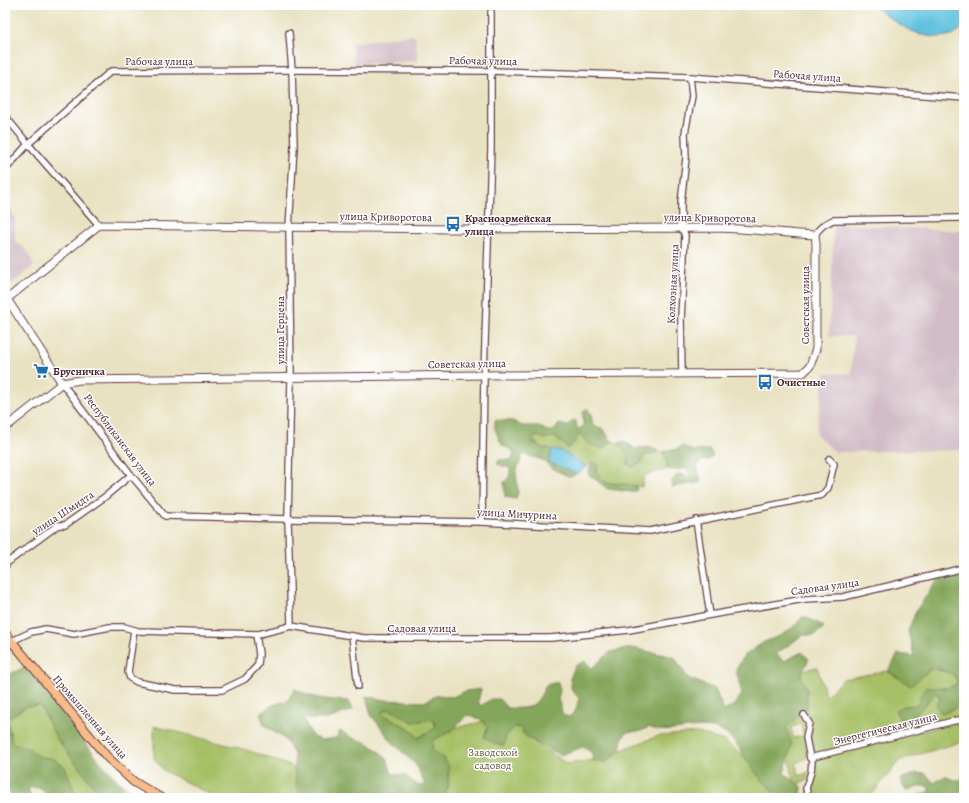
<svg xmlns="http://www.w3.org/2000/svg" width="969" height="803" font-family="Alegreya,serif">
	<rect width="100%" height="100%" fill="#fff"/>
	<filter id="ink" filterUnits="userSpaceOnUse"><feTurbulence type="fractalNoise" baseFrequency=".025" numOctaves="2"/><feDisplacementMap in="SourceGraphic" scale="8" xChannelSelector="R" yChannelSelector="G"/><feConvolveMatrix kernelMatrix="1 2 1 2 8 2 1 2 1" color-interpolation-filters="sRGB"/></filter>
	<filter id="wash" filterUnits="userSpaceOnUse"><feTurbulence type="fractalNoise" baseFrequency=".012" numOctaves="4" result="noise"/><feDisplacementMap in="SourceGraphic" scale="16" xChannelSelector="R" yChannelSelector="G"/><feGaussianBlur stdDeviation="0.9" result="paint"/><feColorMatrix in="noise" values="0 0 0 0 0 0 0 0 0 0 0 0 0 0 0 0 0 1.4 0 .05"/><feComposite in="paint" operator="in"/></filter>
	<g filter="url(#wash)">
		<rect width="100%" height="100%" fill="#e9e2c2"/>
		<g fill="#d2bdc6">
			<path d="M409,35L415,36L418,61L354,64L352,43Z"/>
			<path d="M8,204L15,218V242L23,247L29,254L34,266L5,289V205Z"/>
			<path d="M834,224L964,231V450L835,452L816,434L825,373L851,374L854,336H829Z"/>
		</g>
		<g fill="#a6bf65" stroke="#786f48" fill-rule="evenodd">
			<path d="M578,435L583,437L588,443L604,449L612,441L618,443L628,455L640,464L645,455L656,453V450L663,452L667,462V469L644,476L642,487L625,484L606,483L596,471L592,462L587,467L560,450H552L549,448H542L532,440L536,436L544,438L556,437L559,442H575Z"/>
			<path d="M817,667L826,696L843,679L886,671L910,684L932,669L964,676V717L811,755L808,732L811,723L806,712L801,671Z"/>
			<path d="M40,705L57,739L103,798H75L76,796L54,759L37,756L28,747L12,743L7,719L25,707Z"/>
			<path d="M389,708L413,722L433,719L436,727L425,735L519,713L523,734L567,764L598,759L658,736L698,733L724,741L741,754L769,784L776,798H448L420,737L418,738L410,729L380,713Z"/>
			<path d="M799,709L803,717L807,758L796,763L799,776L809,772L806,781L795,784L788,756L785,729ZM801,724L804,736L793,738L791,727Z"/>
			<path d="M958,722L964,730V741L900,760L869,798H809L808,791L812,778L817,759Z"/>
			<path d="M154,726L247,750L293,767L304,798H217L164,771L154,758Z"/>
			<path d="M123,786H125L146,798H110Z"/>
		</g>
		<g fill="#84a65a" stroke="#676242" fill-rule="evenodd">
			<path d="M587,408L591,414L593,426L602,428L612,441L604,449L587,443L583,437L578,435L575,442L568,449L556,437L544,438L536,436L532,441L542,448H549L552,450L549,462L574,473L575,475L570,477L551,468L543,460L523,454L516,472L518,492L516,499L505,497L504,482C510,478 510,475 510,468L497,464L499,460H512L514,454L512,450L502,445L495,429V420L513,421L522,426H539L547,431H554L559,424L567,426L573,420L576,421L577,429L583,427V412Z"/>
			<path d="M625,441L635,449C642,447 649,446 656,450L657,453L645,455L640,464L632,467L628,464V455L618,443Z"/>
			<path d="M682,446L692,451L710,450L713,456L709,460L700,461L697,466L701,482L672,487L671,482L678,474L690,476L687,468L674,470L667,469V462L663,452L671,449L676,450Z"/>
			<path d="M592,462L597,463L598,467L596,471L606,483L625,484L636,486L637,490L632,492L608,489L588,474Z"/>
			<path d="M964,574V694H962L956,708L942,714L936,705L941,697L934,693C926,706 915,715 902,723L895,710L904,706L918,705L919,698L926,687L948,688L958,683L953,674L932,667L911,686L888,671L898,654L914,656L908,631L916,611L940,576Z"/>
			<path d="M803,616L818,623L824,627L815,635H803L776,654L784,661L802,652L809,659L801,675L807,691V707L786,728L792,744L784,773L802,787L801,798H781C773,790 764,783 757,774C745,761 737,737 719,730C697,721 667,737 649,727L641,731L627,732L622,739L620,751L605,763L594,761L591,752L583,747L560,755L527,737L521,728L515,727L506,736L504,746L495,744L484,737L488,726L480,719L468,715L453,730L432,741L433,751L444,758L449,767L448,788L442,798H302L296,785L294,754L285,739L264,725L260,714L272,705L287,701L295,689C313,699 328,700 349,701L353,710L327,719H303L313,737L322,740L336,738L340,731L352,738L368,743L387,758L392,774L404,775L419,786L425,785L416,765L392,742L371,715L366,696L385,700L424,702L438,695L452,697L466,691L481,689L478,701L481,706L491,699H499L507,708C532,709 536,707 546,685L558,682L560,690L558,699L563,715L569,717L576,710L579,698L572,691L570,679L575,666L585,661L592,668L610,652L632,648L674,657L688,678L715,689L724,711L734,705L742,694L736,670L744,656L764,642L782,635L796,625ZM389,709L413,722L433,719L436,727L418,738L410,729L380,713Z"/>
			<path d="M26,667L101,763L123,786L110,798H103L57,739L40,705L25,707L7,719L12,743L28,747L37,756L54,759L65,767L76,796L75,798H49L40,787L28,788L31,798H12L8,790L5,791V676Z"/>
			<path d="M917,773L926,774L934,783L945,776C951,779 958,782 964,778V790L960,793L951,795V798H911L929,792V786H923L905,790L900,779Z"/>
		</g>
		<g fill="#60c1de" stroke="#557084">
			<path d="M872,5H964V27C960,30 955,34 951,35C921,44 894,21 872,5Z"/>
			<path d="M552,450H560L587,467L577,474L549,462Z"/>
		</g>
	</g>
	<g filter="url(#ink)">
		<g fill="none" stroke-linecap="round" stroke-linejoin="round">
			<defs>
				<g id="minor">
					<path d="M289,33L292,70L294,147L289,227L291,378L288,519L291,626"/>
					<path d="M5,116L28,144L99,225"/>
					<path d="M5,170L28,144L111,71L292,70L491,71L690,77L964,98"/>
					<path d="M815,235C820,226 825,224 833,220L959,218"/>
					<path d="M682,374L681,320L685,235L681,227V203L686,158L685,133L692,96L690,77"/>
					<path d="M62,383L131,475L165,516L288,519L482,522L650,531L822,495L828,488L834,464L829,459"/>
					<path d="M696,520L710,615"/>
					<path d="M482,522L484,375L491,148V12"/>
					<path d="M5,566L8,562L58,525H65L106,496L131,475"/>
					<path d="M134,630L128,672L130,678L137,682L175,690H222L245,679L258,665L259,654L256,634"/>
					<path d="M352,636L358,686"/>
					<path d="M12,641L31,632L46,629L74,634L110,627H124L138,631L259,634L291,626L364,638H551L629,630L710,615L805,599L843,597L964,568"/>
					<path d="M804,715L809,723L806,738L810,758L812,761L811,772L806,788L808,798"/>
					<path d="M810,758L957,720L964,722"/>
				</g>
				<path id="tertiary" d="M5,428L62,383L80,380L484,375L803,373L810,366L816,349V244L815,235C783,233 751,229 719,228L454,229L99,225L7,299L62,383"/>
				<path id="primary" d="M5,633L107,757L134,782L161,798"/>
			</defs>
			<use href="#minor" stroke="#623c42" stroke-width="8"/>
			<use href="#tertiary" stroke="#623c42" stroke-width="9"/>
			<use href="#primary" stroke="#623c42" stroke-width="10"/>
			<use href="#minor" stroke="#fff" stroke-width="5.5"/>
			<use href="#tertiary" stroke="#fff" stroke-width="7"/>
			<use href="#primary" stroke="#fabb8b" stroke-width="8"/>
		</g>
	</g>
	<defs>
		<symbol id="bus-bare" viewBox="-9 -9 18 18"><path d="M-5-6H5V4H4V6H2V4H-2V6H-4V4H-5ZM-3.5-4V0h7V-4ZM-3.5 1.2v1.5H-2V1.2ZM2 1.2v1.5H3.5V1.2Z" fill="#1f6fb2" stroke="#fff" stroke-width="2.5" paint-order="stroke"/></symbol>
		<symbol id="supermarket-bare" viewBox="-9 -9 18 18"><path d="M-6-5.5h2.5l.6 2H6L4.5 2H-2.5L-4.4-4H-6ZM-1.5 3.2a1.3 1.3 0 1 0 .1 0ZM3 3.2a1.3 1.3 0 1 0 .1 0Z" fill="#1f6fb2" stroke="#fff" stroke-width="2.5" paint-order="stroke"/></symbol>
	</defs>
	<g fill-rule="evenodd">
		<use href="#bus-bare" x="442" y="213" width="22" height="22"/>
		<use href="#supermarket-bare" x="30" y="360" width="22" height="22"/>
		<use href="#bus-bare" x="754" y="371" width="22" height="22"/>
	</g>
	<g text-anchor="middle" dominant-baseline="central" stroke-width="3" stroke-linejoin="round" paint-order="stroke">
		<g font-size="11" fill="#4a1f2b" stroke="#fff">
			<text x="159" y="61">Рабочая улица</text>
			<text transform="translate(483 61) rotate(1)">Рабочая улица</text>
			<text transform="translate(807 76) rotate(4)">Рабочая улица</text>
			<text transform="translate(386 217) rotate(1)">улица Криворотова</text>
			<text transform="translate(710 218) rotate(1)">улица Криворотова</text>
			<text transform="translate(673 284) rotate(-87)">Колхозная улица</text>
			<text transform="translate(805 305) rotate(-90)">Советская улица</text>
			<text transform="translate(280 330) rotate(-90)">улица Герцена</text>
			<text transform="translate(467 364) rotate(-1)">Советская улица</text>
			<text transform="translate(120 440) rotate(53)">Республиканская улица</text>
			<text transform="translate(63 513) rotate(-33)">улица Шмидта</text>
			<text transform="translate(517 514) rotate(3)">улица Мичурина</text>
			<text transform="translate(825 587) rotate(-8)">Садовая улица</text>
			<text x="422" y="628">Садовая улица</text>
			<text transform="translate(90 717) rotate(49)">Промышленная улица</text>
			<text transform="translate(885 729) rotate(-14)">Энергетическая улица</text>
		</g>
		<g font-size="11" font-weight="bold" fill="#4a1f2b" stroke="#fff" text-anchor="start">
			<text x="465" y="218">Красноармейская<tspan x="465" dy="13">улица</tspan></text>
			<text x="53" y="371">Брусничка</text>
			<text x="777" y="382">Очистные</text>
		</g>
		<g font-size="11" fill="#6a573f" stroke="#fff">
			<text x="493" y="752">Заводской<tspan x="493" dy="13">садовод</tspan></text>
		</g>
	</g>
	<rect width="969" height="803" fill="none" stroke="#fff" stroke-width="20"/>
</svg>
